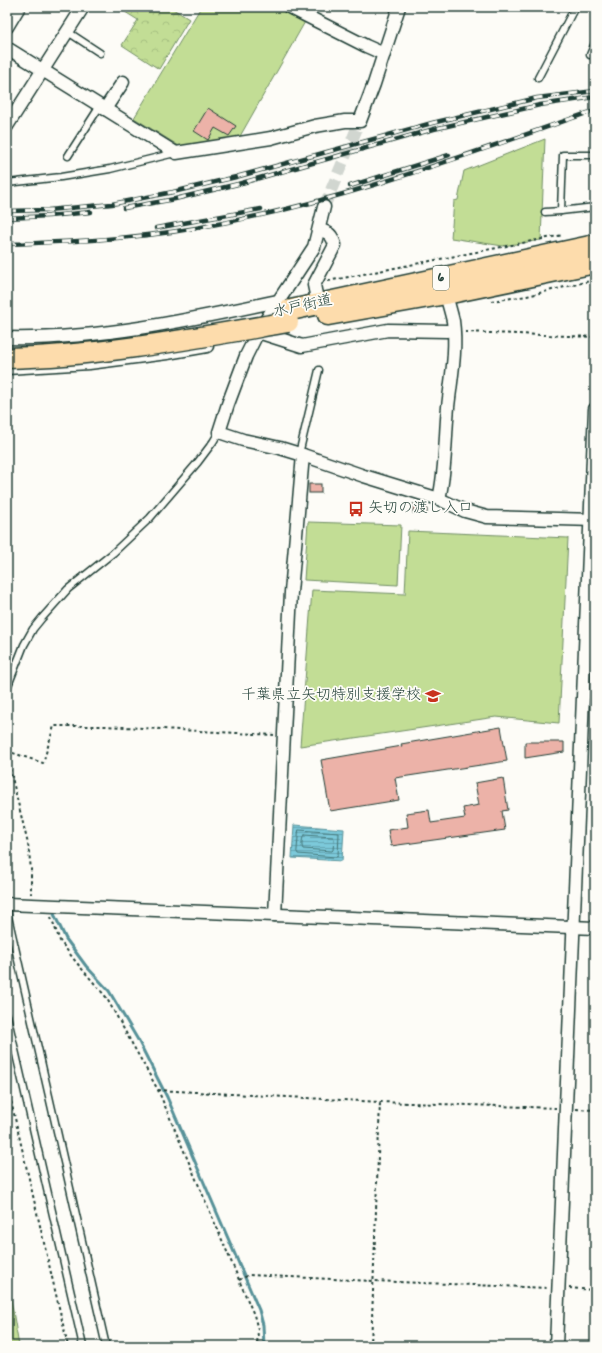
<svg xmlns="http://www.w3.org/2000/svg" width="602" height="1353" font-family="Dekko,'Klee One',sans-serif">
	<defs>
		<pattern id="forest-crowns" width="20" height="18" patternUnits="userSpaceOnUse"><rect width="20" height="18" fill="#c2dd95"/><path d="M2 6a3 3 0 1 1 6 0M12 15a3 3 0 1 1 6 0" fill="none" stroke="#a6bf81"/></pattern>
		<pattern id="water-rules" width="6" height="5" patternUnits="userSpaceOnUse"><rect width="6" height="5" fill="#7cc9da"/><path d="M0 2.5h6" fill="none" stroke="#65a4b2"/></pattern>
	</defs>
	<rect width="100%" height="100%" fill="#fdfcf7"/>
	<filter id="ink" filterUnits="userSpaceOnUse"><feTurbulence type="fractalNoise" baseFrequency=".025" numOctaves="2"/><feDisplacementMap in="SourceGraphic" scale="8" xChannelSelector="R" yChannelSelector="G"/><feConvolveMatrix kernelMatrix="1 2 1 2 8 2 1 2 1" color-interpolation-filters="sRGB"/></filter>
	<g filter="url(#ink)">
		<g fill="#c2dd95" stroke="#708d64">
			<path d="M201,7H282L306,20L239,138L179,146L134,118Z"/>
			<path d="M545,139L541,240L503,246L451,238L454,201L458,200L464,171Z"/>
			<path d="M308,522L401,525L398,585L304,580Z"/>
			<path d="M408,531L568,538L559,723L496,717L300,746L312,590L405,594Z"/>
			<path d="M7,1276L19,1346H7Z"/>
		</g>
		<path fill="url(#forest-crowns)" stroke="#708d64" d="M117,7H170L189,19L159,69L122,45L138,20Z"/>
		<path fill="url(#water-rules)" stroke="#579198" d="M294,825L344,829L342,861L292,858Z"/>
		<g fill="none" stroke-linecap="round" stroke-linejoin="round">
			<g stroke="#447576" stroke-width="1">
				<path d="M299,830L339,833L338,856L336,857L298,854L297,852Z"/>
				<path d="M304,835L333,837L334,839L333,850L332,851L303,849C301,846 302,838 304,835Z"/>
			</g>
			<path stroke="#579198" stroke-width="3" d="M53,912L66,939L86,966L109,991L138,1040L167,1097L259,1310L263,1325L264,1346"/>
		</g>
		<g fill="#ecb2a8" stroke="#1f3d34">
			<path d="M208,108L236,126L229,136L215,128L208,140L194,131Z"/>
			<rect x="309" y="484" width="12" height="9"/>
			<rect x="413" y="504" width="14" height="9"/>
			<path d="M501,727L507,761L395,778L399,800L330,811L321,760L402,746L401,744Z"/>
			<path d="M525,742H564V752L525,758Z"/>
			<path d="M503,778L508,810L502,811L505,830L391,846L388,830L408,827L406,813L429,810L431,823L465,818L463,808L479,805L475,783Z"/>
		</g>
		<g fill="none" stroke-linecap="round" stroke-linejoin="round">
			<path stroke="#d1d6d0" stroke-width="12" stroke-dasharray="12 6" stroke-linecap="butt" d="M324,207L360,121"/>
			<defs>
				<g id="service">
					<path d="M68,32L100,53"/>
					<path d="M590,55L595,43"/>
					<path d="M538,78L575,7"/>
					<path d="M595,155H563L561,211L595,207"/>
					<path d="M68,156L100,106"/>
					<path d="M7,183L61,177L110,169L175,153"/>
					<path d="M545,212L561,211"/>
					<path d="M299,454L319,370"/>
					<path d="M7,688L24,645L33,629L42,618L68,589L113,553L150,518L198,462L213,442L219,432"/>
					<path d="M7,912L106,1346"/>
					<path d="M7,1015L83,1346"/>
				</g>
				<g id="minor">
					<path d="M289,7L366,46L384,54"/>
					<path d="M7,27L19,7"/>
					<path d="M7,48L176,153L271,138L315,126L345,121H360L374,84L399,7"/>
					<path d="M105,109L123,82"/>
					<path d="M7,126L83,7"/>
					<path d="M324,207L314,247L258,332L246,356L228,404L219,432L243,440L280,448L303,455L364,476L439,499L465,511L487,517L595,520"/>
					<path d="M318,304L314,285L335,245C332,235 329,232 319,230"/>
					<path d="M258,332L302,346L388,330L447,331"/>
					<path d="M7,338C98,340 189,320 278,301"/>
					<path d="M7,368L89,363L167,353L207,346"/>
					<path d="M439,499C446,469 445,438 448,407C451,379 457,350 453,321C451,312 448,303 446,294"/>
					<path d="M7,904L595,928"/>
					<path d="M275,915L291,592L303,455"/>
					<path d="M556,1346L595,409"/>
				</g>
				<g id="trunk">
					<path d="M286,311L595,245"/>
					<path d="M328,315L446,294L595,263"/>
				</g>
			</defs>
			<use href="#service" stroke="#1f3d34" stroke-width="9"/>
			<use href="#minor" stroke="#1f3d34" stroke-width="15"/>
			<use href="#trunk" stroke="#1f3d34" stroke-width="23"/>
			<g stroke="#1f3d34" stroke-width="2" stroke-dasharray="3 3" stroke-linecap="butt">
				<path d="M328,281L563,235"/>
				<path d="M491,301L527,296L594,280"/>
				<path d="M465,332L595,337"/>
				<path d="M7,751L43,763L54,726H105L274,735"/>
				<path d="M7,757L28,844L31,869V894"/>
				<path d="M51,917L60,941L76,962L106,997L158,1090L254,1315L258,1330L257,1346"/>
				<path d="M7,1084L68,1346"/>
				<path d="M158,1090L380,1102L556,1108"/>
				<path d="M576,1109L595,1110"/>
				<path d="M239,1280L249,1275L373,1281L549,1288"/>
				<path d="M569,1288L595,1290"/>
				<path d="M371,1346L380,1102"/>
			</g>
			<use href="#service" stroke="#fdfcf7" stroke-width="6"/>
			<use href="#minor" stroke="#fdfcf7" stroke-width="12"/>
			<use href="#trunk" stroke="#fddcac" stroke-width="20"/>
			<defs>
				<g id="rail">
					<path d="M350,186L449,155"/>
					<path d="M124,208L175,199L238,184L434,129L540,105L595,97"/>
					<path d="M7,211L48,210L112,204L173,192L236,177L432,123L537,98L595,91"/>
					<path d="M7,218L49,216L91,212"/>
					<path d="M156,228L261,209"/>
					<path d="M7,244C70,242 134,239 196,228C332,205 461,157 590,112"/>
				</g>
			</defs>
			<use href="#rail" stroke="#1f3d34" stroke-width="4.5"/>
			<use href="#rail" stroke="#fdfcf7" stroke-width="3" stroke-dasharray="9" stroke-linecap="butt"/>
			<defs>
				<path id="trunk-bridge" d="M7,358C102,356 195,338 288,322"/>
			</defs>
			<use href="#trunk-bridge" stroke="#1f3d34" stroke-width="23" stroke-linecap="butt"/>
			<use href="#trunk-bridge" stroke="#fddcac" stroke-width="20"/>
		</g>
	</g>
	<defs>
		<symbol id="bus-bare" viewBox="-9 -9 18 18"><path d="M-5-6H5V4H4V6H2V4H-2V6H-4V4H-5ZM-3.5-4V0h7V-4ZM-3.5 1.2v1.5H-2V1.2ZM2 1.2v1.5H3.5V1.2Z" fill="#c8321e" stroke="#fdfcf7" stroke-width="2.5" paint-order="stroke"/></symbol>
		<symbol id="school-bare" viewBox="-9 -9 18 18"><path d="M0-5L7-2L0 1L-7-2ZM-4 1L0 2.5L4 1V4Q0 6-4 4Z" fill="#c8321e" stroke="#fdfcf7" stroke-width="2.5" paint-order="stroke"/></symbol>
	</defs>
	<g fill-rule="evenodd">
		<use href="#bus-bare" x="345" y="498" width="22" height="22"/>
		<use href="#school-bare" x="422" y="685" width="22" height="22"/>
	</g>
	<g text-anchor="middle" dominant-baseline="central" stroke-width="3.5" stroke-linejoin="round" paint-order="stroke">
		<rect fill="#fdfcf7" stroke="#62766e" stroke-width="1" x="433" y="266" width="16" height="24" rx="3"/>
		<g font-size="14" font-weight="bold" fill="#1f3d34">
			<text x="441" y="278">6</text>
		</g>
		<g font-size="15" fill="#1f3d34" stroke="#fdfcf7">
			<text transform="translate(303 307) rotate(-12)">水戸街道</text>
		</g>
		<g font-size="15" fill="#1f3d34" stroke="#fdfcf7" text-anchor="start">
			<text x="368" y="509">矢切の渡し入口</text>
			<text x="421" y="696" text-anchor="end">千葉県立矢切特別支援学校</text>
		</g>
	</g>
	<rect width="602" height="1353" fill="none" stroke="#fdfcf7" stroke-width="24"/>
	<rect x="12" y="12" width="578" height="1329" fill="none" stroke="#1f3d34" stroke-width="1.5" filter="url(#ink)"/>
</svg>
